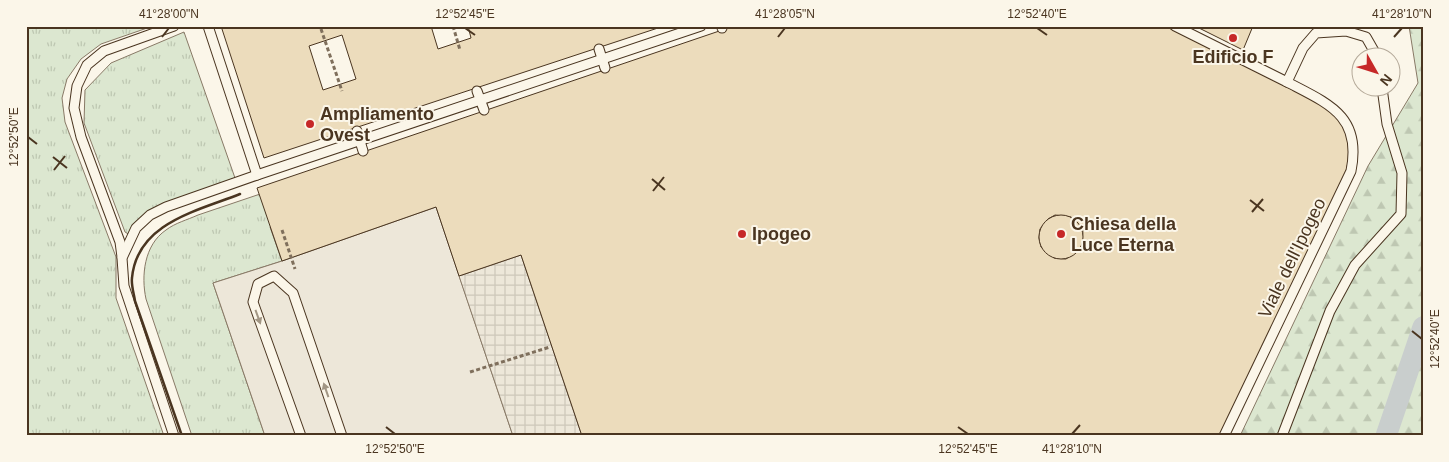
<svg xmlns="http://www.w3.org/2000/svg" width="1449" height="462" font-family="Arial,sans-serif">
	<defs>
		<pattern id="grass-tufts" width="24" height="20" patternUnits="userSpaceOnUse" patternTransform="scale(1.25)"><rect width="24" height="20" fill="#dce7d0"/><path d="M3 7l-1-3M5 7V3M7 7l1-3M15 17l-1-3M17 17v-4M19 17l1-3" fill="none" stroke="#bec7b2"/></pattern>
		<pattern id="forest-firs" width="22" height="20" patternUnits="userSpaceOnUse" patternTransform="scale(1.25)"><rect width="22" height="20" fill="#dce7d0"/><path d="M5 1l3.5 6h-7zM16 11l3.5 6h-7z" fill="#bec7b2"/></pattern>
		<pattern id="plaza-grid" width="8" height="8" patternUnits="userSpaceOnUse" patternTransform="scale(1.25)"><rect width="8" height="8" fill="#ede7d9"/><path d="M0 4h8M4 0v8" fill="none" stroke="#cdc7ba"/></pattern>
	</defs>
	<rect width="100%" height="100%" fill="#fbf6e9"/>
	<g fill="url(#grass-tufts)" stroke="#887966">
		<path d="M26,26H153L101,44L81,59L67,79L62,98L65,122L116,257V298L164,436H26Z"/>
		<path d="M184,32L235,178L165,204L130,235L125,232L84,123L85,90L111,63Z"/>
		<path d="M725,37L737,68L270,227L282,261L213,283L265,436H192L146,299C141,276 144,245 166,230C175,223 187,220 198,215Z"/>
	</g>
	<path fill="url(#forest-firs)" stroke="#887966" d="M1409,26H1423V436H1240L1368,166L1418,83Z"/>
	<path fill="#ede7d9" stroke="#887966" d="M436,207L513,436H265L213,283L282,261Z"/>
	<path fill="url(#plaza-grid)" stroke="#887966" d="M521,255L582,436H513L459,276Z"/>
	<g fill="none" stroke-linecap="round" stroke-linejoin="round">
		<path stroke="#c9cecd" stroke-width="21" d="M1386,436L1423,327"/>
	</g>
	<g fill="#ecdcbc" stroke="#4a3520" fill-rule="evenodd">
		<path d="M221,26H431L438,49L471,38L468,26H664L264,158ZM342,35L356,79L323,90L309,46Z"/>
		<path d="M734,26H1165L1325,106L1334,114L1344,127L1350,143L1349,158L1345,176L1219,436H582L521,255L459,276L436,207L282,261L257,188ZM1055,215L1071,217L1076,221L1083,230L1082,244L1079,250L1066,259L1054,258L1041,247L1039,238L1040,229L1048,219Z"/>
		<path d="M1195,26H1253L1243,50Z"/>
		<circle cx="1061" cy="237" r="22"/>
	</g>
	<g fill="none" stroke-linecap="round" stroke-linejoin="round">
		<defs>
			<g id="lane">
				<path d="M208,26L257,175"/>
				<path d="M722,26V28"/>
				<path d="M1175,26L1287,82"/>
				<path d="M599,49L605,68"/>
				<path d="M477,91L484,110"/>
				<path d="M357,131L363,151"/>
				<path d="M122,257L120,242L81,137L74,108L77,86L87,65L104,51L174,26"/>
				<path d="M174,436L124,286L122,258L136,228L150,215L166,207L257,175L701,26"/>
				<path d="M301,436L253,302L258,284L274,276L293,293L342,436"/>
				<path d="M1224,436L1351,171C1362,116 1329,104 1287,82L1303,48L1316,33L1346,31L1366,37L1378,58"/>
				<path d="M1282,436L1330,311L1355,265L1401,214L1402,173L1387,124L1382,88"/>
			</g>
		</defs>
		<use href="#lane" stroke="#4a3520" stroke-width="11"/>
		<g stroke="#7f6f5c" stroke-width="3" stroke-dasharray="4 2.5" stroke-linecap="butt">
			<path d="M453,26L460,50"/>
			<path d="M321,29L342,91"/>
			<path d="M282,230L295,269"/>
			<path d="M470,372L550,347"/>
		</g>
		<use href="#lane" stroke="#fbf6e9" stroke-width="9"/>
		<path stroke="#4a3520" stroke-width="2.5" d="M182,436L135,301C134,294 131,285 132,278C137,223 197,211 240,194"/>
	</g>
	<defs><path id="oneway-solid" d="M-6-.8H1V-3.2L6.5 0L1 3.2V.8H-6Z" transform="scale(1.25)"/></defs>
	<g fill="#a29684">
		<use href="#oneway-solid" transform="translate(258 317) rotate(70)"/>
		<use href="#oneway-solid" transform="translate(326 390) rotate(-109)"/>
	</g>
	<path fill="none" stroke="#4a3520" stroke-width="2" d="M465,28L475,35M1037,28L1047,35M162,37L169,28M778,37L785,28M1394,37L1402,28M28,137L37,144M53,157L67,168M54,170L65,156M652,179L665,190M653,191L664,177M1250,200L1264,211M1252,212L1263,199M1412,331L1422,339M386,427L395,434M958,427L968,434M1072,434L1080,425"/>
	<g fill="#c62828" stroke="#fbf6e9" stroke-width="2">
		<circle cx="1233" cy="38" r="5"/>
		<circle cx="310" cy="124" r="5"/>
		<circle cx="742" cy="234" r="5"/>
		<circle cx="1061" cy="234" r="5"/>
	</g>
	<g text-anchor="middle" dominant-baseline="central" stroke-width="4" stroke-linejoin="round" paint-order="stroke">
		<g font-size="18" font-weight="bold" fill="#4a3520" stroke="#fbf6e9" text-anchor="start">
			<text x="1233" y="57" text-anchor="middle">Edificio F</text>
			<text x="320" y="114">Ampliamento<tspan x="320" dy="21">Ovest</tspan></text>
			<text x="1071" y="224">Chiesa della<tspan x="1071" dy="21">Luce Eterna</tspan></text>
			<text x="752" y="234">Ipogeo</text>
		</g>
		<g font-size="18" fill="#4a3520" stroke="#fbf6e9">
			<text transform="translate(1292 258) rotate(-64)">Viale dell'Ipogeo</text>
		</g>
	</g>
	<rect width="1449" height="462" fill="none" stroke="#fbf6e9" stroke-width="55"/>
	<g transform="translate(1376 72) rotate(129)"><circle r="24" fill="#fbf6e9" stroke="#b4a999"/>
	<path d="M0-4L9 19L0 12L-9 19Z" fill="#c62828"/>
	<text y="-8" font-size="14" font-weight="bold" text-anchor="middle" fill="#4a3520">N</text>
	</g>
	<rect x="28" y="28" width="1394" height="406" fill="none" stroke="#4a3520" stroke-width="2"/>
	<g font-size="12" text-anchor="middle" fill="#4a3520">
		<text x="169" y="18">41°28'00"N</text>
		<text x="465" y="18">12°52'45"E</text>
		<text x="785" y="18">41°28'05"N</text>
		<text x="1037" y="18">12°52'40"E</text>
		<text x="1402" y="18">41°28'10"N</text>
		<text transform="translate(14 137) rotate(-90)" y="4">12°52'50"E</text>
		<text transform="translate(1435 339) rotate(-90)" y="4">12°52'40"E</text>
		<text x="395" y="453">12°52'50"E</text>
		<text x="968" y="453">12°52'45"E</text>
		<text x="1072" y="453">41°28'10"N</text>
	</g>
</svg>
